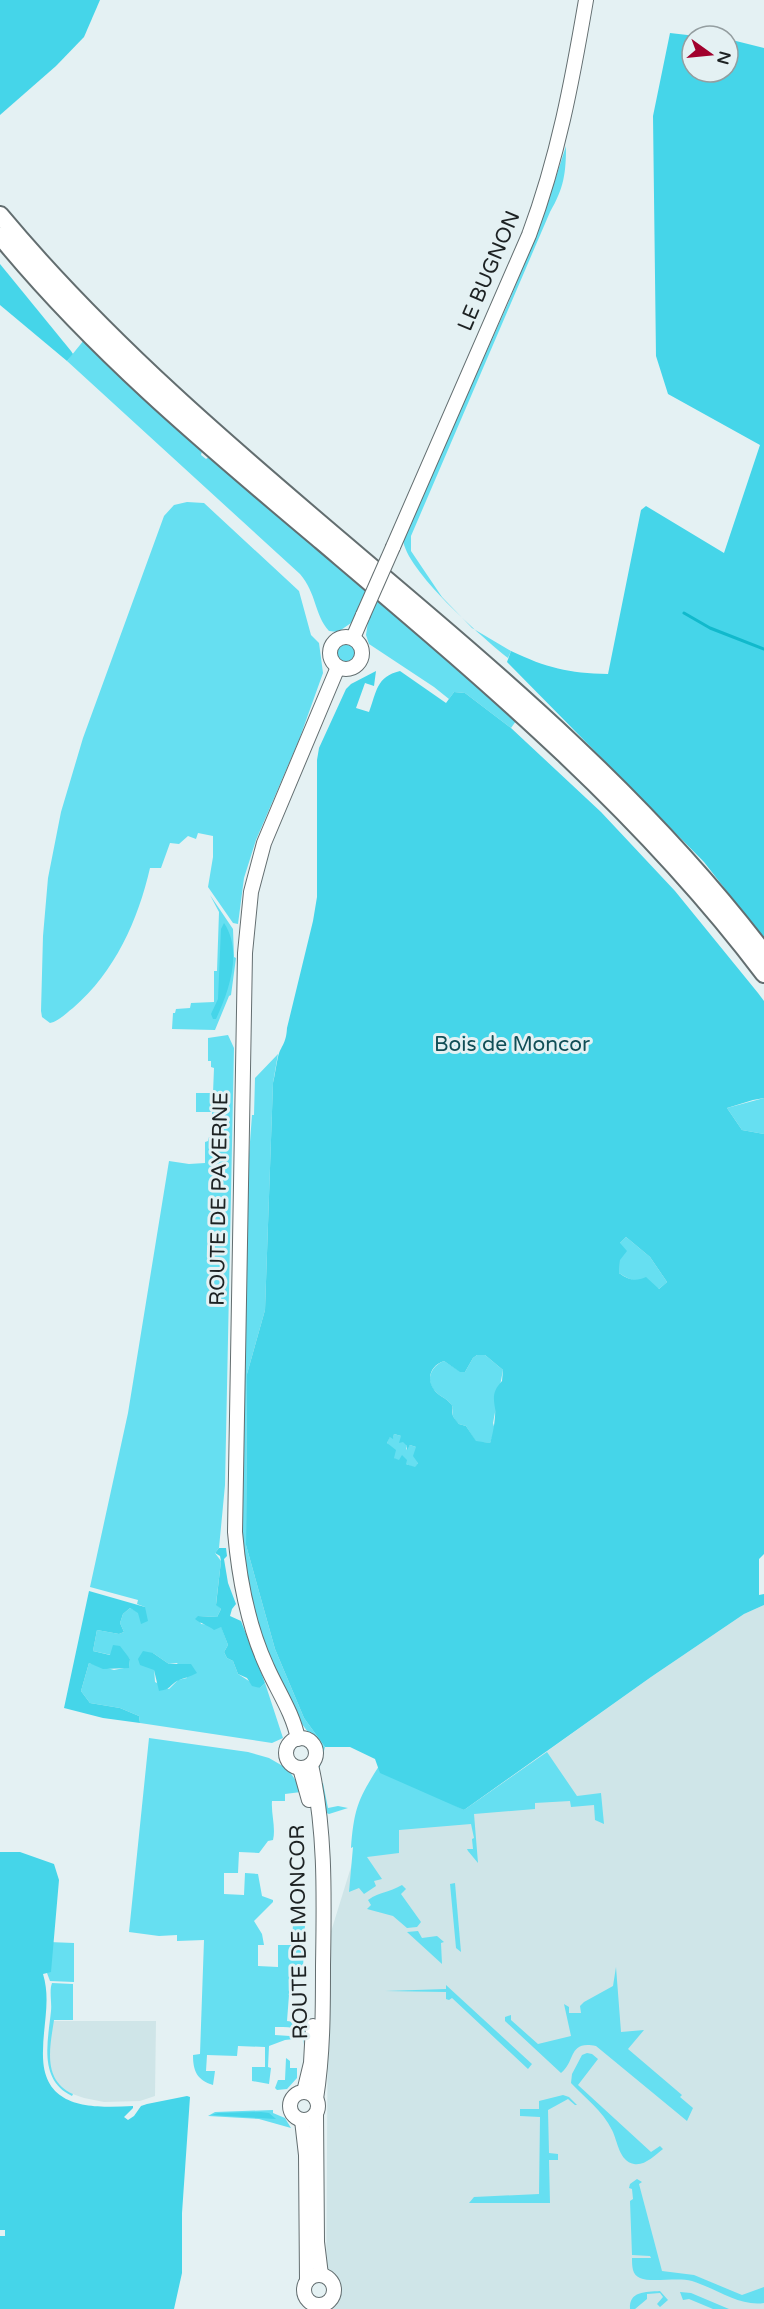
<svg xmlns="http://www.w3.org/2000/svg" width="764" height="2309" font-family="'Varela Round',sans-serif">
	<rect width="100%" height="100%" fill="#e4f1f3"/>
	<g fill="#cfe5e8">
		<path d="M764,1605V2309H326L328,1985L326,1948L380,1773L465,1810L651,1677L744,1614Z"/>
		<path d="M52,2021H156L155,2096L140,2101L104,2102L84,2098L64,2091L55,2081L49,2067L48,2055Z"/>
	</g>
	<g fill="#66dff1" fill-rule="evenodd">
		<path d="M566,146C566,173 564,188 550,212L411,536V551L442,597L472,628L511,651L508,658C483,638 405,570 403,539L510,299L542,220Z"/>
		<path d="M84,340L155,410L202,451L201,455L206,459L209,457L431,645L516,721L511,728L465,693L454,692L449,699L434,687L369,644L366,635L369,615L356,616L351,623L338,632L329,631C314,614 317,594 300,574L67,361Z"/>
		<path d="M187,502L204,503L299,591L311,635L319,643L323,673L299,740L256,840L244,878L238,924L233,923L208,887L213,857V836L198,833L196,839L188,836L179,844L170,843L161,868H150C138,920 115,972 73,1008C65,1014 59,1021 50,1023L42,1017L41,1011L43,936L48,878L61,812L83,738L164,516L174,505Z"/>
		<circle cx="346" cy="653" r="9"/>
		<path d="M210,895L233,929L234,957L236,958L231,995L229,996L215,1030L172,1029L173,1013H175L176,1009L190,1008L191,1003L214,1002V971H217L219,912Z"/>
		<path d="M228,1035L234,1048L225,1485L219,1548L215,1553L221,1561L216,1604L221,1609L217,1617L198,1616L201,1624L221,1626L228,1645L224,1652L227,1658L233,1661L238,1674L260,1688L265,1683L283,1738L272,1743L140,1723L139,1716L120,1708L90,1703L81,1691L89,1663L114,1670L129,1667L130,1659L123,1652L111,1655L93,1651L97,1630L119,1634L124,1632L120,1623L123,1614L130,1608L138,1612L145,1607L137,1604L138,1600L90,1587L128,1413L169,1161L189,1164L205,1163V1142L208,1141L209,1137H212V1112H196V1093H213L214,1068L211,1067V1061H208V1038ZM153,1653L169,1664L177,1663L187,1678L178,1680L169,1689L155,1682Z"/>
		<path d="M278,1054L273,1083L265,1310L247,1374L246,1545L275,1649L304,1718L325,1747L319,1770L320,1783H323L328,1808L338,1806L348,1808L329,1814L324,1812L318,1769L321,1758V1747L318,1741L308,1732L298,1719L262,1638L247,1582L241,1533L247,1182L252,1115H254L255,1078Z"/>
		<path d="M764,1098V1134L742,1130L727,1108Z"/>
		<path d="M626,1237L650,1257L667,1282L659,1289C646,1284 630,1281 619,1273L620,1243Z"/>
		<path d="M477,1355H485L503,1370L493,1423L495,1430L490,1443L476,1442L466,1426L459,1424C457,1422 454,1419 453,1416C452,1411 455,1408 450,1403C446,1398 439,1396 435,1391C425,1380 431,1366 444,1361L461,1372H465L473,1358Z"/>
		<path d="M394,1434L401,1436L407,1446L406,1450L410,1445L416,1447L418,1463L415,1468L393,1458L394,1453L387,1443L390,1436L393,1438Z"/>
		<path d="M149,1738L248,1752L269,1758L288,1769L298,1784L301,1792L285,1794V1801H272C271,1814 276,1828 273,1840L268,1841L259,1853L239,1852L238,1873H224V1894L244,1895L245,1873L258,1874L262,1896L273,1900V1902L254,1921L262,1934L264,1945H258V1966L278,1967V1945H292L293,1923H305L303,1969H291L287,2021L295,2022V2028L305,2029L304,2045C303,2024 292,2028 275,2027V2035L290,2036L294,2039L285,2040L269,2046L268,2067L271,2068L269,2084L252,2081V2067H265V2047L238,2046L237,2056L207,2055L206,2071H215L213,2085C197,2080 193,2071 193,2055L200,2054L204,1940L177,1941V1935L159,1936L129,1932Z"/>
		<path d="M547,1752L577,1796L601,1793L604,1824L595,1820L594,1805L571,1807L570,1801L535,1803V1809L474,1814L478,1863L468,1851L467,1849H473L472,1839L474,1838L471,1824L399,1830V1853L367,1857L382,1879L374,1881L376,1886L364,1894L359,1888L349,1892L353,1847L351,1848C354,1809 358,1799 379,1766L464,1810Z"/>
		<path d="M455,1883L461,1952L456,1948L450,1884Z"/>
		<path d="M402,1885L406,1889L401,1894L421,1922L417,1927L407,1928L393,1916L367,1909L371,1905L368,1900C381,1891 388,1893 402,1885Z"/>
		<path d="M418,1931L422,1938L437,1936L444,1942L441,1943L442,1964L407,1932Z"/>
		<path d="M49,1942L74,1943V1982L50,1981L44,1965Z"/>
		<path d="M616,1967L621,2032L644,2030L628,2049L682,2095L680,2097L693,2108L687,2121L596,2046C568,2040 576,2061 561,2073L505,2021V2017L511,2015V2020L538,2044L571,2036L564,2004L569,2007V2013H581L580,2006L584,2002L613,1986Z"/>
		<path d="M52,1983L73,1984V2020H54C50,2047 42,2080 73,2094L72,2096C38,2080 48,2041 51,2011C52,2002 49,1991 52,1983Z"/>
		<path d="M446,1985L532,2064L528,2069L452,1998L449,2000L446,1999V1992L385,1991L446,1989Z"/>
		<path d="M587,2053L592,2054L598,2059L578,2085L651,2152L660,2146L663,2149C655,2155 645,2166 634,2164C619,2161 618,2142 612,2130C603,2111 585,2098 571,2083L572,2074L582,2055Z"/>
		<path d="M286,2058L290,2061V2068H297V2078L287,2089L277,2090L275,2088L278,2080H285Z"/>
		<path d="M563,2095L569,2097L577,2105H575L568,2099L548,2110L549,2153L558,2154V2160H549L550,2203H469L474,2197L539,2194L540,2117L520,2116V2109H539V2101Z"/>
		<path d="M273,2110V2113L285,2118L291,2128L259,2119L208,2116L215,2112Z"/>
		<path d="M637,2179L642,2182L639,2184L662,2271L694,2275L742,2295L764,2287V2303C740,2307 715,2288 692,2281C677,2277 651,2283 640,2278C632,2275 632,2266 632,2258H651L650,2256L632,2255L630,2201L633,2199L632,2189L629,2188L630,2184Z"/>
		<path d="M660,2291L668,2300L660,2307L657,2304L663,2297L660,2293L647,2294V2299L635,2309H630C629,2291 645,2292 660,2291Z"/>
		<path d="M680,2292L691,2293L729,2309H713L689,2299L683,2300Z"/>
	</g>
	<g fill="#45d5e9" fill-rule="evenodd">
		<path d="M0,0H100L84,37L56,66L0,115Z"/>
		<path d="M670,33L696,36H692V72H728V39L764,48V939L704,862L507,662L511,651C547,668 568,673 608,674L641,510L646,506L724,553L760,445L668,394L656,356L653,116Z"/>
		<path d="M0,264L71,351L73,354L67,361L0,305Z"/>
		<path d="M376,671L374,686L365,683L356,708L369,712C377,691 376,677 400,671L446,703L454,692L465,693L511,728L601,812L675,891L758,993L764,1001V1098L753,1100L727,1108L742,1130L764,1134V1554L759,1559V1595L764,1594V1605L744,1614L651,1677L464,1810L380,1773L375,1759L350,1747H325L304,1718L275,1649L246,1545L247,1374L265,1310L273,1083C275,1074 276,1066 278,1057C281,1045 286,1045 287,1028L313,921L317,897V760L319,748L346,689L351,684ZM626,1237L650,1257L667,1282L659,1289L646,1277C635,1282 629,1280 619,1273L620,1260L627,1251L620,1243ZM477,1355H485L503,1370L502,1381C493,1391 493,1396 495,1408C496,1416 493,1435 490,1443L476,1441L466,1426L459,1424C457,1421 454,1419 453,1416C451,1411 455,1407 450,1403C446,1398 439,1396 435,1391C425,1379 431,1365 444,1361L460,1372H465L473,1358ZM394,1434L401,1436L399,1443L403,1442L407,1446V1450L410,1445L416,1447L413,1456L418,1463L415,1467L406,1464L407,1460L402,1455L399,1460L394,1458L396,1450L387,1443L390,1437L393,1439Z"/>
		<path d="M224,923C243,951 229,991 216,1019H213L211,1014L218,999L221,929Z"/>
		<path d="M219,1548H226L227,1556L224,1559L228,1583L236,1604L232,1609L230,1616L241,1621L265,1683L260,1688L252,1686L247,1678L238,1674L233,1661L227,1658L224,1652L228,1645L221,1627L214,1630C208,1625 201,1624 195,1619L198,1616L217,1617L221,1609L216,1605L221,1561L220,1556L215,1553Z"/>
		<path d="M89,1591L145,1607L148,1621L141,1624L138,1613L130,1608L123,1614L120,1623L124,1632L119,1634L97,1630L93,1651L110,1655L113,1645L120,1646L130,1659L129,1668L103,1669L89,1663L81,1691L90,1703L120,1708L139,1716L140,1723L103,1718L64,1708Z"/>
		<path d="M143,1651L153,1653L169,1664H191L197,1673C190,1677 183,1678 177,1681C168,1687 171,1689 159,1691L154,1670L140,1665L138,1659Z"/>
		<path d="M0,1852H20L54,1864L59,1880L51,1972L43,1974C51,2000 43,2025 43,2051C41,2109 90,2108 133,2106V2108L124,2117L128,2120L134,2116L141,2106L147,2104L187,2096L190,2097L182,2213V2273L174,2309H0V2236H5V2230H0Z"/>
		<path d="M261,2112L269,2113L276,2119L211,2115L218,2113Z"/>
	</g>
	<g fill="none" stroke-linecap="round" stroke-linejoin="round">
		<path stroke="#11b9cc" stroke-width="3" d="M684,613L710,628L764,649"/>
		<defs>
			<g id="major">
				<path d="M393,547L529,235C558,157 572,82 586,0"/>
				<circle cx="346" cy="653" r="16"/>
				<path d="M353,638L363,615"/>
				<circle cx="301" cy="1753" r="15"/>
				<path d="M298,1739C293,1713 277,1690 267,1667C247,1624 239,1578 235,1532L245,953L251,892L264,843L338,667"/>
				<path d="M311,1765C326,1831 324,1899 323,1966C323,2010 323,2055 316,2099"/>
				<path d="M300,1768L309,1800"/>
				<path d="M304,2092L311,2063L313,2026"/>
				<circle cx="304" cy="2106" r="14"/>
				<path d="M316,2114L317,2242L321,2275"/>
				<path d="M302,2120L306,2155L307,2281"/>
				<circle cx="319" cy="2290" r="15"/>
			</g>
			<g id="highway">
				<path d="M0,215C228,488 548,668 764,953"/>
				<path d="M0,236C94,351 208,446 321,541C479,675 639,808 764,974"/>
			</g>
		</defs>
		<use href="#major" stroke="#636e70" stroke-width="16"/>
		<use href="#highway" stroke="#636e70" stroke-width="20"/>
		<use href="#major" stroke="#fff" stroke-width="14"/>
		<use href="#highway" stroke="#fff" stroke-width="16"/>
		<defs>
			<path id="major-bridge" d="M363,615L393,547"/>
		</defs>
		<use href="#major-bridge" stroke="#636e70" stroke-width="16" stroke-linecap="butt"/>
		<use href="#major-bridge" stroke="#fff" stroke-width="14"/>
	</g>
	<g text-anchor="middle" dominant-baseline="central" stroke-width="6" stroke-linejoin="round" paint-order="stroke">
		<g font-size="21" fill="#1d2223" stroke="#e4f1f3">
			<text transform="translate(489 271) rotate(-67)">LE BUGNON</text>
			<text transform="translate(219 1199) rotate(-89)">ROUTE DE PAYERNE</text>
			<text transform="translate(299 1932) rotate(-91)">ROUTE DE MONCOR</text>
		</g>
		<g font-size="21" fill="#104e56" stroke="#e4f1f3">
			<text x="512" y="1044">Bois de Moncor</text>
		</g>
	</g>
	<g transform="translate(710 54) rotate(105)"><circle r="28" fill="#e4f1f3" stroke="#949ea0" stroke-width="1.5"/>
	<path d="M0-4.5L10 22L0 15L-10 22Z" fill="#a1012d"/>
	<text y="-9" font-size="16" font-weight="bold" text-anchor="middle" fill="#1d2223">N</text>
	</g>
</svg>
